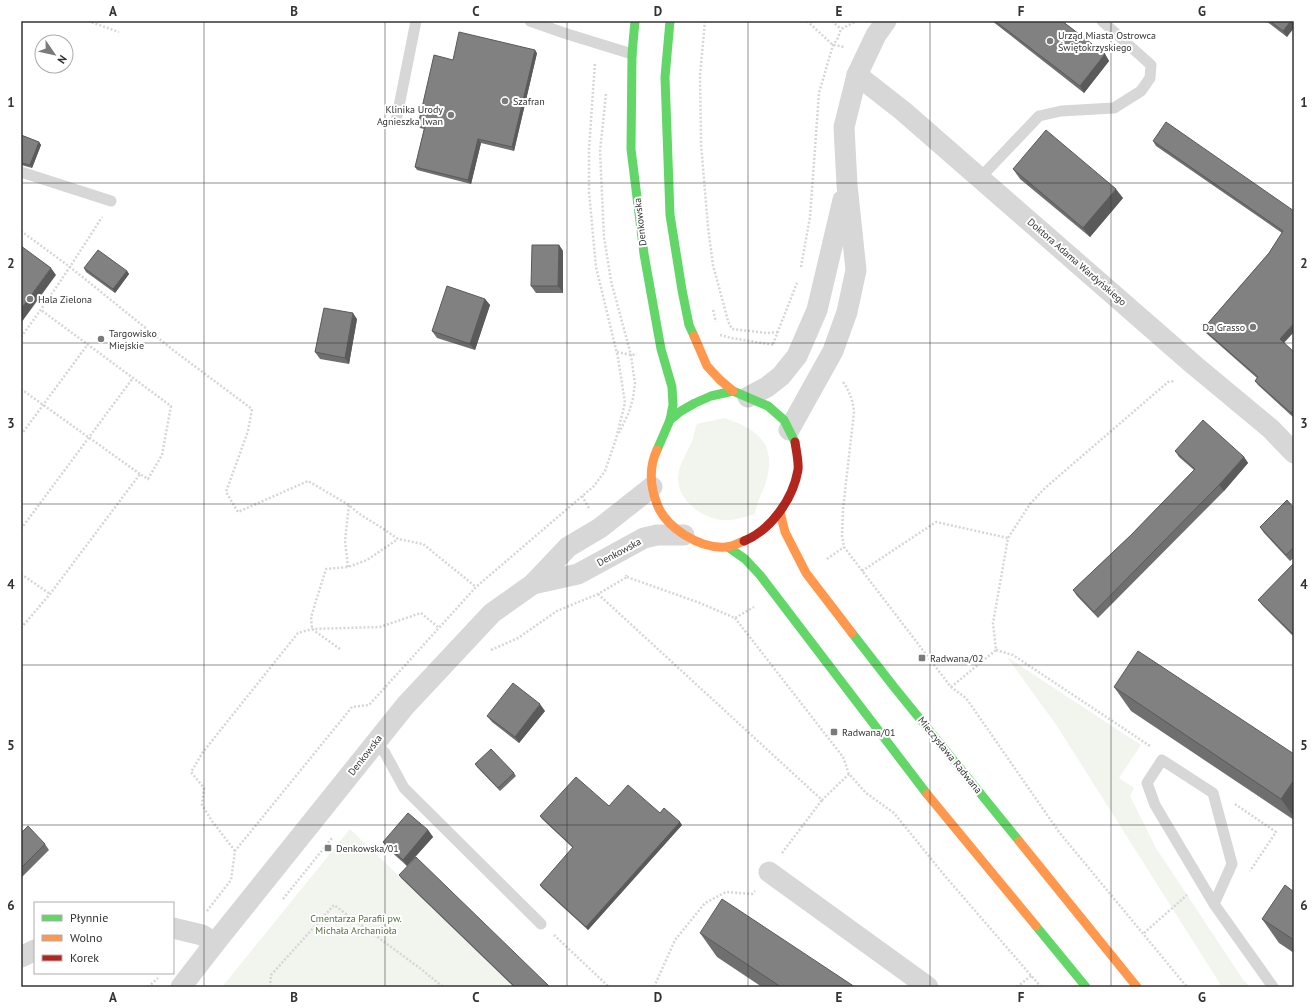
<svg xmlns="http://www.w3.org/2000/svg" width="1315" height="1008" font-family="'PT Sans',sans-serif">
	<rect width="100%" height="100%" fill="#fff"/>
	<g fill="#f1f5ed">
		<path d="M724,418C755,428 776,442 767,478C764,491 757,500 755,514C745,517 734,521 722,520C701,518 676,499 678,476C680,462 688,451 693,439C694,434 695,428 697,424Z"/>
		<path d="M1007,657L1141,745L1119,778L1134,788L1130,796L1156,848L1244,981L1251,987H1222L1057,726Z"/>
		<path d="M350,829L514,987H222Z"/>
	</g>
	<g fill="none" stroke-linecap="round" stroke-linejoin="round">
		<g stroke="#d6d6d6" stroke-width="2.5" stroke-dasharray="2 2" stroke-linecap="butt">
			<path d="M88,21L119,32"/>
			<path d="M705,21L700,75L701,144L708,227L713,265L728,321L732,329L767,333L779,332"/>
			<path d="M807,21L833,45L845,47"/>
			<path d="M832,21L841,29"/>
			<path d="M606,94L600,151L604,237L611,281L631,355L635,384L633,398L629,412L619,433"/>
			<path d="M21,231L70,267L173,350L252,409L248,431L226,492L238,512L308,481L349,505L358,513L382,528L398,539L423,544L476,587"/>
			<path d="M801,267L810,217L819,93L833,45L837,40L841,29L855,22"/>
			<path d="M713,310L716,322"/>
			<path d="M720,335L731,338L775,345"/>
			<path d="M21,337C50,298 76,258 102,217"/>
			<path d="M773,344L797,283"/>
			<path d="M617,352L631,355L637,354"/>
			<path d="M843,382C850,392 853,401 854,412L843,509L842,536L844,547L951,687L966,698L1059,832L1187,987"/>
			<path d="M21,389L140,474"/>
			<path d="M21,435L88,344"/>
			<path d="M582,496L589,508"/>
			<path d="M21,529L133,378"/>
			<path d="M827,559L844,547"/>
			<path d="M348,567L345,541L349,505"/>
			<path d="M862,571L936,522L1008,538"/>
			<path d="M21,574L50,594"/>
			<path d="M627,577L700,603L735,618L754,607"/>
			<path d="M598,594L822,800L849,774"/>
			<path d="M735,618L843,757L849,774L866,793L894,813L945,876L1041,987"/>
			<path d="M21,628L50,594L140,474L148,479L162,455L171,406L41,310"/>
			<path d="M340,649L312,629L311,617L326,569L348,567L367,560L398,539"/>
			<path d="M491,650L518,638L557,611L598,594L627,577L626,575"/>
			<path d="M996,650L1013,655L1150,746"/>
			<path d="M951,687L996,650L993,623L1008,538L1030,504L1045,488L1168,382L1175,381"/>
			<path d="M1235,804L1276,832L1250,871"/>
			<path d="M235,851L212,821L202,805L204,788L191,772L203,752L298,633L312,629L380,627L421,613L439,628"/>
			<path d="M782,853L822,800"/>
			<path d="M283,899L332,838"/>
			<path d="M207,911L231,880L235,851L352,707L369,705L476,587L594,486L605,471L616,439L625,403L618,358L596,267L589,192V149L595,62"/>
			<path d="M1144,933L1187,895"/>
			<path d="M554,935L609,987"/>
			<path d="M148,987L158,978"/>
			<path d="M270,987L271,975L334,905L421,969L443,987"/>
			<path d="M654,987L675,940L705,903L726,892L752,894L755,891"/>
			<path d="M1017,987L1032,975"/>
		</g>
		<g stroke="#d7d7d7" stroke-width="11">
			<path d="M530,21L564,33L632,54"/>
			<path d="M396,121L416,21"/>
			<path d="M21,172L111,201"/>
			<path d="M980,178L1039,116L1061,111L1114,108L1141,91L1150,78L1151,65L1102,21"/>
			<path d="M375,742L385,753L404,788L541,924"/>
			<path d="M1214,904L1155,805L1147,783L1162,760L1213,793L1232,864L1214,904L1273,987"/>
		</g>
		<g stroke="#d7d7d7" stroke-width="21">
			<path d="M857,75L903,111L1194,365L1271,429L1294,453"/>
			<path d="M748,397L767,387L781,376L797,356L817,310L843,200"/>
			<path d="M789,430L833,351L847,312L856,270L847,185L844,127L857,75L876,35L886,21"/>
			<path d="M533,584L578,574L644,538L657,535H684"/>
			<path d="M769,872L928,987"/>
			<path d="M173,928L202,935L215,943"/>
			<path d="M21,957L35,950"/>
			<path d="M181,987L215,943L405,706L492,613L533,584L568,547L600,528L652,487"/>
		</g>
		<g stroke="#63d668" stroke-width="9">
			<path d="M635,21L632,54L631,149L644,254L661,349L672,387L673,405L670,420L657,450"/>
			<path d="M670,21L665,77L670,215L682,290L689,325L694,336"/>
			<path d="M670,420L681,411L695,403L711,396L733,391L768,406L784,420L795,442"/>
			<path d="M728,547L745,559L760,575L927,794"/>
			<path d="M852,633L894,687L1019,841"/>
			<path d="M1036,926L1086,987"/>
		</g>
		<g stroke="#ff974d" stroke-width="9">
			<path d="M694,336L707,366L720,380L733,391"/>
			<path d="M657,450C649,467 650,486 657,504C666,528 700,549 726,547C732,547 738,543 744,541"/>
			<path d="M780,512L785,532L806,573L852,633"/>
			<path d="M927,794L1036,926"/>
			<path d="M1019,841L1137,987"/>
		</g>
		<path stroke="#b3261e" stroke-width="9" d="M744,541C771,530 793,499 798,470C799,462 796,450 795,442"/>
	</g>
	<g fill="#6f6f6f">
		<path d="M992,21H1062L1105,54L1109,61L1084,93Z"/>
		<path d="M1266,21H1294L1287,37Z"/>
		<path d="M537,53L514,151L481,143L471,184L417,170L415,167L424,129L420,128L418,125L453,60Z"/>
		<path d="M21,135L39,142L41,145L32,168L21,165Z"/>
		<path d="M1153,141L1294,211L1284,343L1294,352V418L1258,385L1255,381L1257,378L1206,333L1203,329L1269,253L1282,233L1156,146Z"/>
		<path d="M1013,169L1123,198L1090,237L1020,179Z"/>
		<path d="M559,245L563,251V293H536L531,286Z"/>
		<path d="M84,268L127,271L129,274L115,293L86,272Z"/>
		<path d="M485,299L490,305L475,350L437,338L432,331Z"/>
		<path d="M357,319L349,364L320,359L315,352Z"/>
		<path d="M1175,451L1244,457L1248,463L1224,491L1098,618L1077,596L1073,590L1131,535L1194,470L1179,457Z"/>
		<path d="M1294,508V558L1290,561L1264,533L1260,527Z"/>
		<path d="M1294,563V637L1263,606L1258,600Z"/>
		<path d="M1114,687L1294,754V820L1131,711Z"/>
		<path d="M545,711L519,743L492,722L487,716Z"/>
		<path d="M475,764L514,773L516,776L500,791L477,767Z"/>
		<path d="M609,806L660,813L682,825L588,930L542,888L540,885L573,848L542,819L540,816Z"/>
		<path d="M428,830L433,837L407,866L387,848L383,842Z"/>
		<path d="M21,833L45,844L49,850L21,878Z"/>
		<path d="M399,875L550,987H514L401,878Z"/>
		<path d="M1294,892V953L1279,943L1262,919Z"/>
		<path d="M700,933L855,987H762L717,957Z"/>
	</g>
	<g fill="#5a5a5a">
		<path d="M1291,21H1294V28L1287,37L1283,31Z"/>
		<path d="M535,50L537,53L514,151L512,147Z"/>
		<path d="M1105,54L1109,61L1084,93L1080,86Z"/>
		<path d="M478,139L481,143L471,184L468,180Z"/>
		<path d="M39,142L41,145L32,168L30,165Z"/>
		<path d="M1116,189L1123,198L1090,237L1083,228Z"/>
		<path d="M559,245L563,251V293L558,286Z"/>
		<path d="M51,268L56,275L21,323V309Z"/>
		<path d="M127,271L129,274L115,293L113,289Z"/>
		<path d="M485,299L490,305L475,350L470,344Z"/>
		<path d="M353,313L357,319L349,364L345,358Z"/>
		<path d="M1294,323V332L1283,344L1280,339Z"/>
		<path d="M1294,409V418L1291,413Z"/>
		<path d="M1244,457L1248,463L1224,491L1219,485Z"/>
		<path d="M540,704L545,711L519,743L515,737Z"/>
		<path d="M1294,780V817L1281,799Z"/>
		<path d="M680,822L682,825L588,930L586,927Z"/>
		<path d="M428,830L433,837L407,866L403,860Z"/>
	</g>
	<g fill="#818181" stroke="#5a5a5a">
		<path d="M995,21H1062L1105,54L1080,86Z"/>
		<path d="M1270,21H1291L1283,31Z"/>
		<path d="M459,32L535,50L512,147L478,139L468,180L415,167L425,126L418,125L434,55L453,60Z"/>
		<path d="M1166,122L1294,211V323L1280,339L1294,352V409L1291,413L1255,381L1258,377L1203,329L1269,253L1283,231L1153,141Z"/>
		<path d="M1046,130L1116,189L1083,228L1013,169Z"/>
		<path d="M21,135L39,142L30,165L21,163Z"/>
		<path d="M532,245H559L558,286H531Z"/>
		<path d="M21,246L51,268L21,309Z"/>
		<path d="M98,250L127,271L113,289L84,268Z"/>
		<path d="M447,286L485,299L470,344L432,331Z"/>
		<path d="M324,308L353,313L345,358L315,352Z"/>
		<path d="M1203,420L1244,457L1219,485L1094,612L1073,590L1131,535L1195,469L1175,451Z"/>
		<path d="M1287,500L1294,508V547L1286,555L1260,527Z"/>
		<path d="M1294,563V632L1292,633L1258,600Z"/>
		<path d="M1138,651L1294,754V780L1281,799L1114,687Z"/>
		<path d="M513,683L540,704L515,737L487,716Z"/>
		<path d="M491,749L514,773L498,788L475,764Z"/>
		<path d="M576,777L609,806L628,785L660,813L664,808L680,822L586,927L540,885L573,847L540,816Z"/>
		<path d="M408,813L428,830L403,860L383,842Z"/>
		<path d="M28,826L45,844L21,868V833Z"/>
		<path d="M416,857L550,987H515L399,875Z"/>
		<path d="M1285,885L1294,892V940L1262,919Z"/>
		<path d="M722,899L855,987H781L700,933Z"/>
	</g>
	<path fill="none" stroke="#333" stroke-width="1" stroke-opacity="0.55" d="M204,21V987M385,21V987M567,21V987M748,21V987M930,21V987M1111,21V987M21,183H1294M21,343H1294M21,504H1294M21,665H1294M21,825H1294"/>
	<g fill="#7a7a7a" stroke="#fff" stroke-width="1.5">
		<circle cx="1050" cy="41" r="4"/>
		<circle cx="505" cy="101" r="4"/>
		<circle cx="451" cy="115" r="4"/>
		<circle cx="30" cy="299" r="4"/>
		<circle cx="1253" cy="327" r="4"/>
		<circle cx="101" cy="339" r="4"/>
		<rect x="918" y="654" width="8" height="8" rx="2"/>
		<rect x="830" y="728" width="8" height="8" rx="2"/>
		<rect x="324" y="844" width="8" height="8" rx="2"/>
	</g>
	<g text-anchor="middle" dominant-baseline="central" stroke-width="4" stroke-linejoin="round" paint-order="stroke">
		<g font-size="10" fill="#333" stroke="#fff" text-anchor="start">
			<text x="1058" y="35">Urząd Miasta Ostrowca<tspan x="1058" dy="12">Świętokrzyskiego</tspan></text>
			<text x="513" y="101">Szafran</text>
			<text x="443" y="109" text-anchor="end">Klinika Urody<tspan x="443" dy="12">Agnieszka Iwan</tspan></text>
			<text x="38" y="299">Hala Zielona</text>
			<text x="1245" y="327" text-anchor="end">Da Grasso</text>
			<text x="109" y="333">Targowisko<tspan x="109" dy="12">Miejskie</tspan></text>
			<text x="930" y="658">Radwana/02</text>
			<text x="842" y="732">Radwana/01</text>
			<text x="336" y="848">Denkowska/01</text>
		</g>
		<g font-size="10" fill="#333" stroke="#fff">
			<text transform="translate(640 222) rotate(-97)">Denkowska</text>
			<text transform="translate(1077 262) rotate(41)">Doktora Adama Wardyńskiego</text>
			<text transform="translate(619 552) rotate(-28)">Denkowska</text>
			<text transform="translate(365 755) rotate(-52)">Denkowska</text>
			<text transform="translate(950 755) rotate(51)">Mieczysława Radwana</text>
		</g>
		<g font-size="10" fill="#56703f" stroke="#fff">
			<text x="356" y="918">Cmentarza Parafii pw.<tspan x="356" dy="12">Michała Archanioła</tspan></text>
		</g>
	</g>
	<rect width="1315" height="1008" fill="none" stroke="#ffffff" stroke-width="44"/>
	<rect x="34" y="902" width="140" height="72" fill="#ffffff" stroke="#adadad"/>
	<rect x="42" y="915" width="20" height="6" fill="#63d668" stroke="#adadad"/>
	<text x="70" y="922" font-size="12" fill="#333333">Płynnie</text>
	<rect x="42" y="935" width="20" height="6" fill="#ff974d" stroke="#adadad"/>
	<text x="70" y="942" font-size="12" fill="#333333">Wolno</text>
	<rect x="42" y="955" width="20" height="6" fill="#b3261e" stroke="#adadad"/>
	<text x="70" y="962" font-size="12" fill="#333333">Korek</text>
	<g transform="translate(54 54) rotate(124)"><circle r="19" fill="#ffffff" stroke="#adadad"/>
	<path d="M0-3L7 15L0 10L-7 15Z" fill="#7a7a7a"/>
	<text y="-6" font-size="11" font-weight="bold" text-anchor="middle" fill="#333333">N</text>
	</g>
	<rect x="22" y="22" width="1271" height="964" fill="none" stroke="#333" stroke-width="1.5"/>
	<g font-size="13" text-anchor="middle" font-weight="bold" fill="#333">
		<text x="113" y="16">A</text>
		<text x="294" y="16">B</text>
		<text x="476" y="16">C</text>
		<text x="658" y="16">D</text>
		<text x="839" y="16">E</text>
		<text x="1021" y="16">F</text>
		<text x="1202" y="16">G</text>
		<text x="11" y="107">1</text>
		<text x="1304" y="107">1</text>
		<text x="11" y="268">2</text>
		<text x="1304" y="268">2</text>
		<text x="11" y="428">3</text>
		<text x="1304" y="428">3</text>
		<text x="11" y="589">4</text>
		<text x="1304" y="589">4</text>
		<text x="11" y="750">5</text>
		<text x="1304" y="750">5</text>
		<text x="11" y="910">6</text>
		<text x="1304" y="910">6</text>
		<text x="113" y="1002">A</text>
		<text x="294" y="1002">B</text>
		<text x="476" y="1002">C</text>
		<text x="658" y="1002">D</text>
		<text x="839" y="1002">E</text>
		<text x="1021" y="1002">F</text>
		<text x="1202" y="1002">G</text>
	</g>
</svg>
